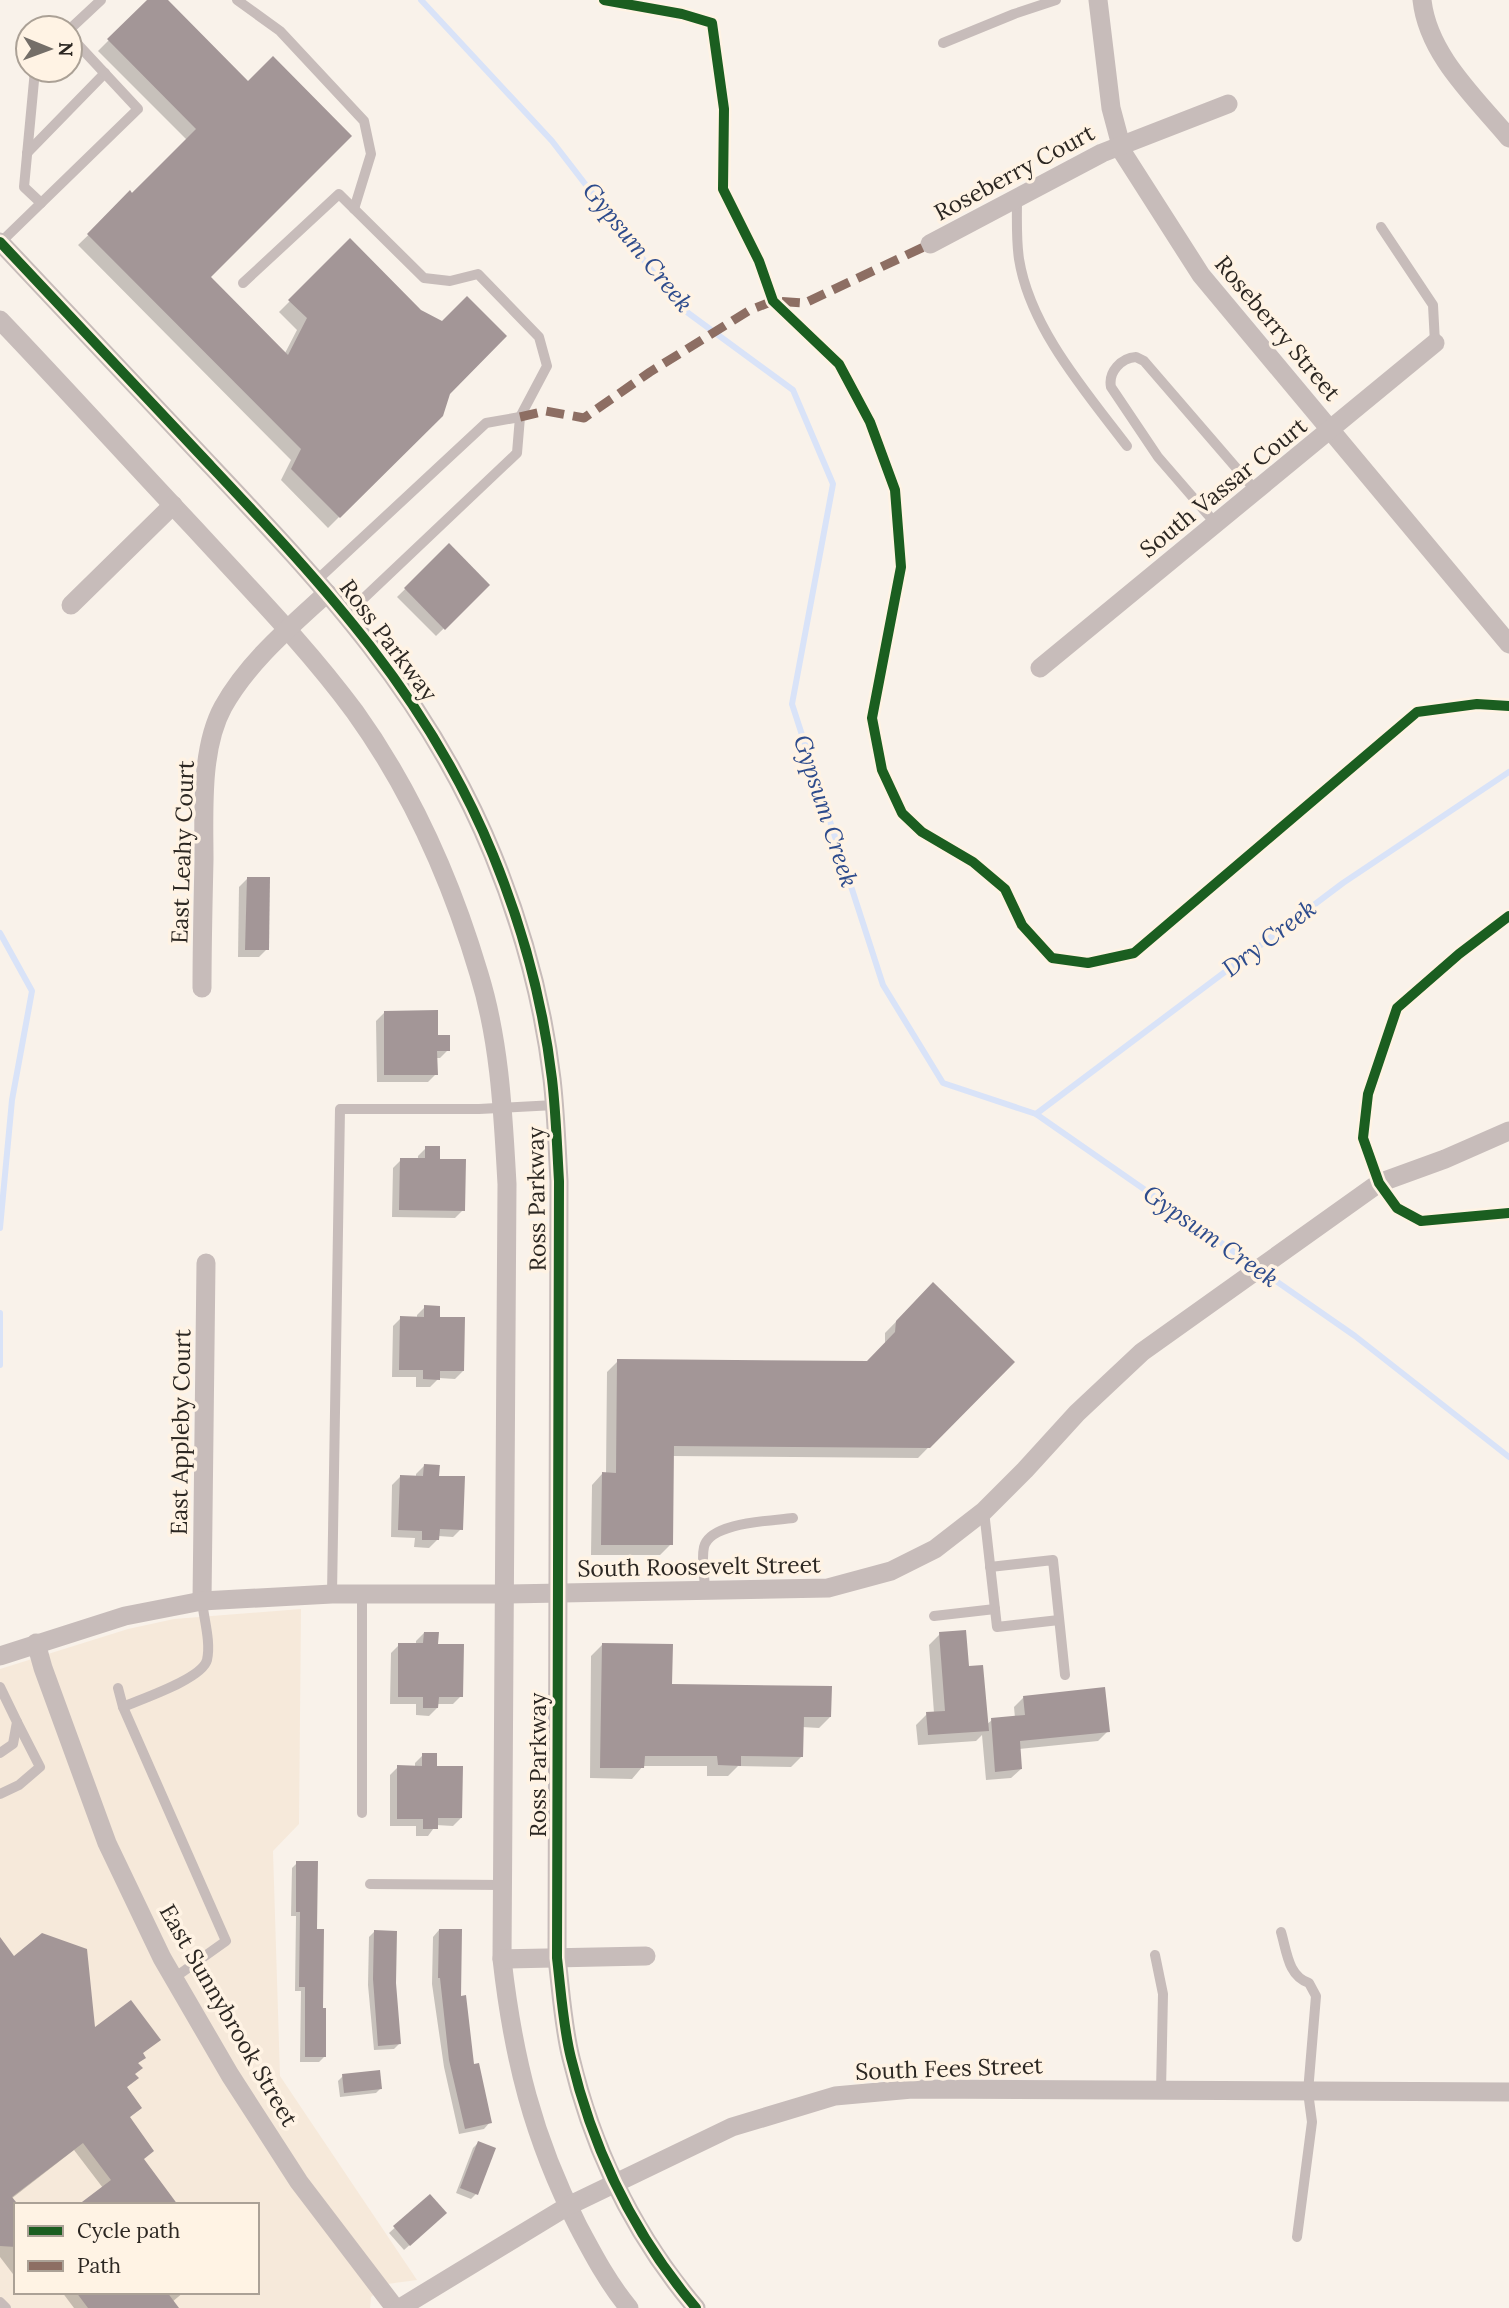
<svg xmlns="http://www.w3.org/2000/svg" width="1509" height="2308" font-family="Lora,serif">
	<rect width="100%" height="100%" fill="#f9f2ea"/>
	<path fill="#f6e9da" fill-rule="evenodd" d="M301,1609L299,1824L273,1851L280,2076L417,2280L387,2284L371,2297L370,2308H0V1669L128,1629L174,1619ZM16,2205H257V2292H16Z"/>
	<g fill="#0003">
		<path d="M149,0H165L248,84L208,277L284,355L297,330L279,312L350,241L449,393L441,415L328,528L281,480L291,460L78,245L187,140L98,51Z"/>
		<path d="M449,546L488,585L436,636L397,597Z"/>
		<path d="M247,879L267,949L259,957H238L239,887Z"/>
		<path d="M384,1013L436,1037L448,1050L440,1058H436V1074L428,1082H377L376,1021Z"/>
		<path d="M426,1148L438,1160L463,1210L455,1218L392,1217L393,1168L401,1160H418V1156Z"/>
		<path d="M933,1284L1012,1362L918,1458L672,1456L671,1544L660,1555H591L592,1485L602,1474H606L607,1372L618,1361L867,1363L885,1345V1333Z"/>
		<path d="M425,1307L463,1371L455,1379L439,1378L430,1387H416V1377H392L393,1326L401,1318H417V1315Z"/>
		<path d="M424,1466L437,1477L461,1529L453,1537L438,1536L437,1540L429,1548L414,1547L415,1538L391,1537L392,1485L400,1477L416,1478V1474Z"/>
		<path d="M424,1633L437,1645L461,1696L453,1704H437V1708L429,1716L416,1715V1704H390L391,1653L399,1645H416V1641Z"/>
		<path d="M940,1634L968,1668L986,1725L992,1720L1015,1718L1014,1707L1024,1697L1108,1731L1098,1741L1019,1749L1021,1769L1011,1778L986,1780L982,1735L976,1741L918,1745L916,1725L927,1714L934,1713L929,1645Z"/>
		<path d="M602,1645L671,1686L830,1717L819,1728L802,1727V1756L791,1767L738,1766L728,1776H707V1766H643L632,1779L590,1778L591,1656Z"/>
		<path d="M423,1755L436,1768L461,1818L453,1826L436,1825L428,1836H416V1826H390V1775L398,1767H415V1763Z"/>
		<path d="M297,1863L315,1930L324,2057L319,2062H300L301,1991H295L296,1916H291L292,1868Z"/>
		<path d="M439,1930L459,1998L473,2066L490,2122L484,2129L459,2134L444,2067L432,1984L433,1937Z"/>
		<path d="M374,1932L394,1983L399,2044L394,2049L374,2050L368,1985L369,1937Z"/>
		<path d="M0,1940L13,1959L94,2030L159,2040L141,2054L144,2058L137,2064L134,2074L125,2088L140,2108L128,2118L152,2151L103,2188L74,2150L11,2199L16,2205V2278L0,2257Z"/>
		<path d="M343,2076L381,2088L376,2093L340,2097L338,2081Z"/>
		<path d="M478,2143L476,2194L471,2199L456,2193L473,2148Z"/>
		<path d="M430,2196L440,2218L404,2250L389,2233Z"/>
		<path d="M62,2292H184L172,2302L177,2308H74Z"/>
	</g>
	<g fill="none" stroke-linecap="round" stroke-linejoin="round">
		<g stroke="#d9e3f8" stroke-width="6">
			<path d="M421,0L552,141L680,307L793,390L833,484L792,704L883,985L943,1083L1036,1114L1355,1336L1509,1457"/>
			<path d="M0,933L32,991L12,1100L0,1228"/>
			<path d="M1036,1114L1343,883L1509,772"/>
			<path d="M0,1313V1365"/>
		</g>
	</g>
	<g fill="#a39697">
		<path d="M147,0H168L248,81L273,56L352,136L211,277L288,355L307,318L288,300L350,238L421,310L442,321L467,296L507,336L450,394L443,416L340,518L291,469L301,449L87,234L130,190L132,193L196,129L107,39Z"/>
		<path d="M449,543L490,585L445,630L404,588Z"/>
		<path d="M247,877H270L269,950H245Z"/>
		<path d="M438,1010V1035H450V1051H437L438,1075H384V1011Z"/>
		<path d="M425,1146H440V1159H466L465,1211L399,1210L400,1158H425Z"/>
		<path d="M933,1282L1015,1362L930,1448L674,1446L673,1545H601L602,1472L616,1473L617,1359L867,1361L895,1332L896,1321Z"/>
		<path d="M424,1305L440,1306V1317H465L464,1371H440V1380L423,1379V1370H399L400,1316L424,1317Z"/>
		<path d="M424,1464L440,1465L439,1476H465L463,1530L440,1529L439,1540H422V1531L398,1530L400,1475L423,1476Z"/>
		<path d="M966,1630L969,1666L983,1665L989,1731L928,1735L926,1712L945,1711L939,1632Z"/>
		<path d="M424,1632H439L438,1644H464L463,1697H439L438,1708H423V1697H398V1643H423Z"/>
		<path d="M602,1643L673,1644L672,1684L832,1686L831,1717H804L803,1757L741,1756V1766L718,1765L717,1756H645L644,1768H600Z"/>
		<path d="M1105,1687L1110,1732L1020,1741L1022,1769L995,1772L991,1718L1025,1715L1023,1696Z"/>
		<path d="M422,1753H437V1766H463L462,1818H438V1829H423V1819H397V1765L422,1766Z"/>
		<path d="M296,1861H318L317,1929H324L323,2008H326V2057H305V1987H299L300,1912H296Z"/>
		<path d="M439,1929H462L461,1996L466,1995L474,2064L479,2063L492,2123L465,2129L449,2060L440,1978H438Z"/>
		<path d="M374,1930L397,1931L396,1983L401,2044L378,2046L373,1979Z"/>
		<path d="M42,1933L87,1949L95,2027L131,2000L161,2040L143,2053L146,2058L138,2063L143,2068L135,2074L139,2078L127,2087L142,2108L130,2117L154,2151L144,2159L178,2205H78L111,2180L83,2143L12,2197L16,2202V2247L0,2246V1937L14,1956Z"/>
		<path d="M380,2070L382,2089L344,2093L342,2074Z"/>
		<path d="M478,2141L496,2148L478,2195L460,2188Z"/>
		<path d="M430,2194L447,2213L410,2246L393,2226Z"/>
		<path d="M76,2292H167L179,2308H88Z"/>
	</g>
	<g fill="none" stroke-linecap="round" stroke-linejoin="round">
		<g stroke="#c7bcba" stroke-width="10">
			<path d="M237,0L280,31L364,121L371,154L354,209"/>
			<path d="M70,29L101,0"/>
			<path d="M943,43L1014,14L1056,0"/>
			<path d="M35,70L24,187L41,203"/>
			<path d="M27,153L105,73"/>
			<path d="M1017,199C1017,218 1016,239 1019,259C1030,328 1086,392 1127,446"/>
			<path d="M1381,227L1433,305L1435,343"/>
			<path d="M0,243L138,109L70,36"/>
			<path d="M243,283L339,194L424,278L450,281L478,274L539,337L547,366L520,417L517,453L346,615"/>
			<path d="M1216,524L1158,457L1111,387C1108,372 1121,358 1136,357L1144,361L1257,492"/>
			<path d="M316,581L486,423L520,417"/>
			<path d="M984,1511L997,1627L1059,1620"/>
			<path d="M990,1567L1053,1560L1065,1675"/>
			<path d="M705,1591C705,1578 701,1560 704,1547C710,1522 771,1521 793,1518"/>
			<path d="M332,1594L340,1109H479L555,1105"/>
			<path d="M934,1616L995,1609"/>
			<path d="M0,1687L17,1722L13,1744L0,1753"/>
			<path d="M118,1688L123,1707L226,1941L174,1978"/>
			<path d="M123,1707C141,1699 202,1679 207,1660C211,1642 204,1620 202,1601"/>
			<path d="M0,1794L19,1785L40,1767L17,1722"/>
			<path d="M362,1813V1594"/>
			<path d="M370,1884L503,1885"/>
			<path d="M1281,1932C1287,1952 1288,1976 1309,1983L1316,1996L1308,2092L1312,2122L1297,2237"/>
			<path d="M1155,1955L1163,1994L1161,2091"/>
			<path d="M0,2302L6,2308"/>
		</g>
		<g stroke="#c7bcba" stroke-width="19">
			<path d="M1098,0L1111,108L1123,153L1201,275L1509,644"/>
			<path d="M1422,0C1428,55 1475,97 1509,138"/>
			<path d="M0,242C70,316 140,390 209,464C324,586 429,697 493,855C522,926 543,1003 552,1079C556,1113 557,1147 559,1181L557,1958C561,1991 563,2026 571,2058C593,2150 635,2236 696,2308"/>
			<path d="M930,244L1102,153L1228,104"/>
			<path d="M0,320C66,389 130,460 195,529C250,589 307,647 355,712C411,790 452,883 479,974C500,1042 503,1114 507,1184L502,1959C513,2057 533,2138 578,2226C593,2254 608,2283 629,2308"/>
			<path d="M71,605L173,505"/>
			<path d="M1040,668L1435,343"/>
			<path d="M202,988C202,945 203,903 204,860C204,813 200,749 223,707C248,662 290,627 327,593"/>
			<path d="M202,1601L206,1263"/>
			<path d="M36,1643L43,1668L107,1843L162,1958L230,2075L299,2182L395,2308"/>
			<path d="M0,1656L125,1616L202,1601L332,1594H505L828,1588L891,1571L935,1549L984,1511L1025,1470L1077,1413L1142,1352L1379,1183L1445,1159L1509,1131"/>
			<path d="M502,1959L646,1956"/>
			<path d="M400,2308L568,2206L732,2127L835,2096L912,2089L1509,2092"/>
		</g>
		<path stroke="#8d6e63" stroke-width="9" stroke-dasharray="18 9" stroke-linecap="butt" d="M520,417L546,411L584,418L650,372L750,310L773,301L805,303L930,244"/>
		<defs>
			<g id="cycleway">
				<path d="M604,0L682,14L712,23L724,109L723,189L759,261L773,301L839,364L870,422L895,490L901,567L872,718L882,770L902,813L922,832L973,862L1005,889L1022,925L1052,958L1088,963L1134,953L1417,712L1477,704L1509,706"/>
				<path d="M0,242C70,316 140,390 209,464C324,586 429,697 493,855C522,926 543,1003 552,1079C556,1113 557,1147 559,1181L557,1958C561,1991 563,2026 571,2058C593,2150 635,2236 696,2308"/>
				<path d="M1509,916L1459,954L1397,1008L1368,1094L1363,1138L1379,1183L1397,1208L1421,1221L1509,1213"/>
			</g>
		</defs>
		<use href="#cycleway" stroke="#fff3e4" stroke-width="15"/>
		<use href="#cycleway" stroke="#1b5e20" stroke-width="10"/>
	</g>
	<g text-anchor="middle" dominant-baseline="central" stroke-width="7" stroke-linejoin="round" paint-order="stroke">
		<g font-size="23" fill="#2c2722" stroke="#fff3e4">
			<text transform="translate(1014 172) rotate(-28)">Roseberry Court</text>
			<text transform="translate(1278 328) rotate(50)">Roseberry Street</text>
			<text transform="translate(1223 487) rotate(-39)">South Vassar Court</text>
			<text transform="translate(389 640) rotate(53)">Ross Parkway</text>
			<text transform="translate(182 852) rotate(-88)">East Leahy Court</text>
			<text transform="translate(536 1199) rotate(-91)">Ross Parkway</text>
			<text transform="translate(180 1432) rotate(-89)">East Appleby Court</text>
			<text transform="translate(699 1566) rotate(-1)">South Roosevelt Street</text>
			<text transform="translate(537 1765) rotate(-90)">Ross Parkway</text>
			<text transform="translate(229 2015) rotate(60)">East Sunnybrook Street</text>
			<text transform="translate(949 2068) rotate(-2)">South Fees Street</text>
		</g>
		<g font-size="24" font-style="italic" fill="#2d4b8c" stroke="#fff3e4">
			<text transform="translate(638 247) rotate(51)">Gypsum Creek</text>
			<text transform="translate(826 811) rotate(72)">Gypsum Creek</text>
			<text transform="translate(1269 938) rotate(-37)">Dry Creek</text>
			<text transform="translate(1211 1236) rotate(35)">Gypsum Creek</text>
		</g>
	</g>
	<rect x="14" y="2203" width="245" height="91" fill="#fff3e4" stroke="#aba196" stroke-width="2"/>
	<rect x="28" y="2226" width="35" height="10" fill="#1b5e20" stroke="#aba196" stroke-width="2"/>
	<text x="77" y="2238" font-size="21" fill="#2c2722">Cycle path</text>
	<rect x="28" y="2261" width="35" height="10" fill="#8d6e63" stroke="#aba196" stroke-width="2"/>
	<text x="77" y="2273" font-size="21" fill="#2c2722">Path</text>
	<g transform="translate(49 49) rotate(91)"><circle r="33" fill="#fff3e4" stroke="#aba196" stroke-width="2"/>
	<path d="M0-5L12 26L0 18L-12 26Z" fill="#746e68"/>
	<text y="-10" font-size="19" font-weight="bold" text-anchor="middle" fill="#2c2722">N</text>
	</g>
</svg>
